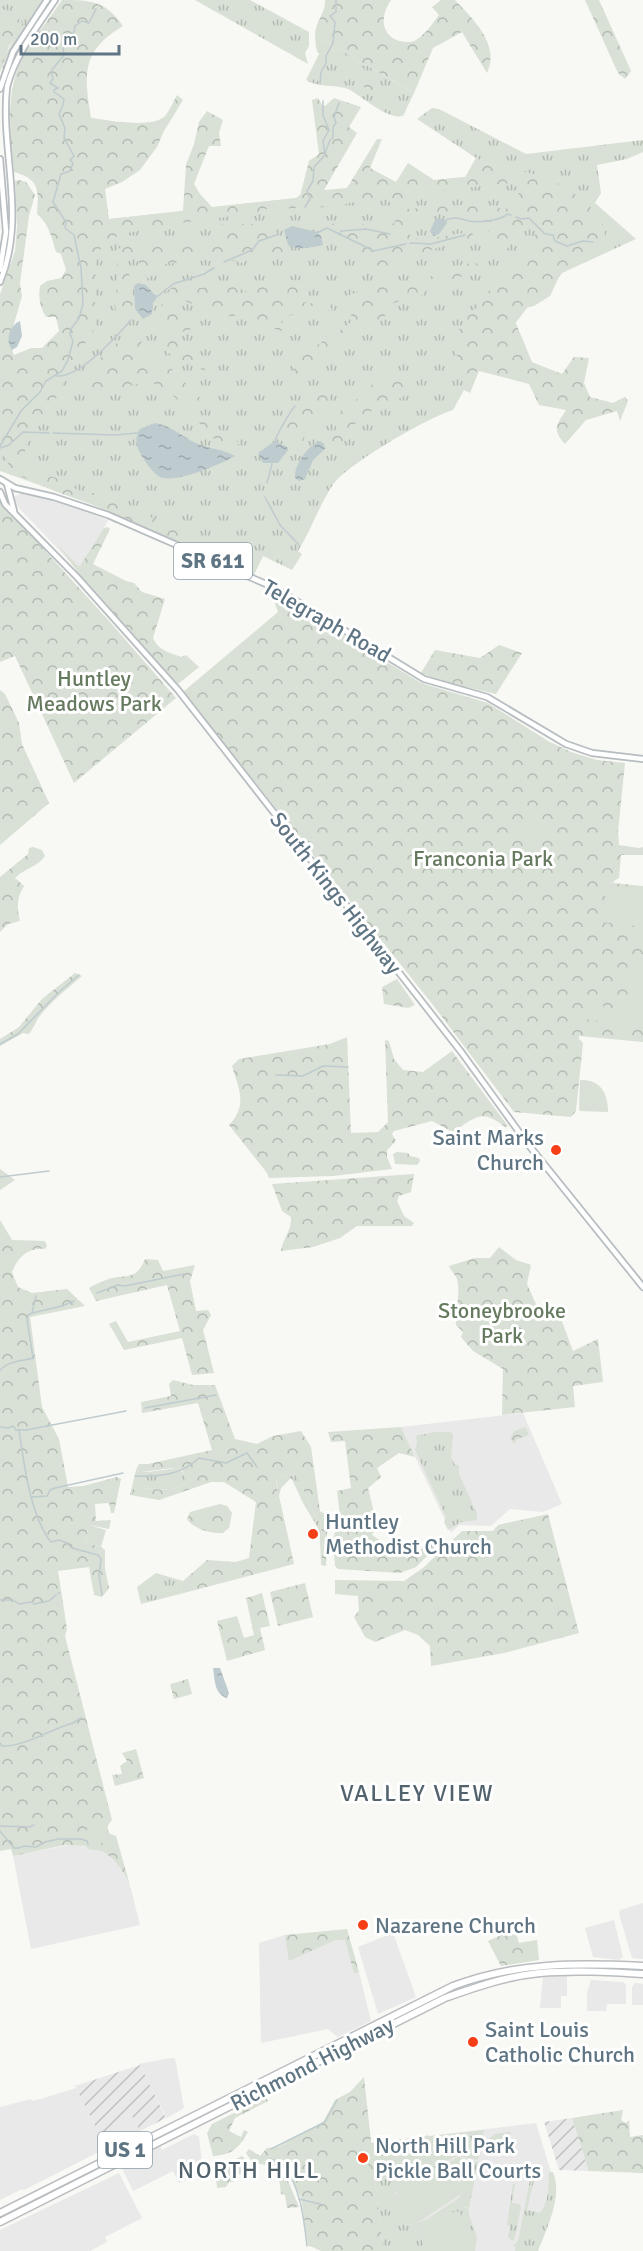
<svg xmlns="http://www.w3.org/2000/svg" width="643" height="2251" font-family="Signika,sans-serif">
	<defs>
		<pattern id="industrial-furrows" width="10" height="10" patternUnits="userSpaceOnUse" patternTransform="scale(1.5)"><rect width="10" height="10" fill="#e8e9e8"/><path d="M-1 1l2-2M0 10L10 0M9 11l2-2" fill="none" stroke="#bfc1c1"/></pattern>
		<pattern id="grass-tufts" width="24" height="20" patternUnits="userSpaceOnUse" patternTransform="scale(1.5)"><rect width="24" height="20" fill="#d9e0d5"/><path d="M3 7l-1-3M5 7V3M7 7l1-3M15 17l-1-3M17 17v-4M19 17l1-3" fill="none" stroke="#b3bab2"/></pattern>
		<pattern id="forest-crowns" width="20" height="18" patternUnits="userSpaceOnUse" patternTransform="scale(1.5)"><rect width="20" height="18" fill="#d9e0d5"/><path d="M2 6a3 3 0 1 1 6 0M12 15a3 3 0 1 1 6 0" fill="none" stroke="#b3bab2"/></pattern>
		<pattern id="water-ripples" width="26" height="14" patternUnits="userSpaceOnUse" patternTransform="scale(1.5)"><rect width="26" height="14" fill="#becbcf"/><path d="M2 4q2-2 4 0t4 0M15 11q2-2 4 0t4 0" fill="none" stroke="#9ea9ad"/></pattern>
	</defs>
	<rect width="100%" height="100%" fill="#f8f8f4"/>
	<g fill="#e8e9e8">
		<path d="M21,493L53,500L108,520L81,573L17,506L14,497Z"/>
		<path d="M523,1413L562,1504L543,1512L510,1509L491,1526L459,1525L451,1533L401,1427Z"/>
		<path d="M69,1845L91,1847L106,1854L115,1862L129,1882L140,1925L31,1949L13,1856Z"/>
		<path d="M643,1903V1959L632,1958L619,1914L620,1910Z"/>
		<path d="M614,1920L623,1957L619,1960L593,1957L585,1928Z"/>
		<path d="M393,1933L416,1997L378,2014L358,1947Z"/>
		<path d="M285,1935L290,1960L336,1940H345L354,1972H359L371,2021L338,2037L328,2029L261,2043L259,1943Z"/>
		<path d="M567,1974V1996H561V2008H540L543,1976Z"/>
		<path d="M591,1980L623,1982L626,1985V2004H607L606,2011H587V1993Z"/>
		<path d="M635,1983L643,1984V2005H632V1987Z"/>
		<path d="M171,2058H175L184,2108L167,2118L139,2064Z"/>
		<path d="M76,2088L102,2138L114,2132L112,2126L132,2116L140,2131L24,2190L22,2189L0,2200V2107L31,2099L32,2101L44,2098Z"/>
		<path d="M536,2123L553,2179L537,2251H383L371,2143Z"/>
		<path d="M194,2134L199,2137L203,2171L179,2183L173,2171L133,2191L120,2164L133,2157L136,2163L138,2161L136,2156L160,2144L162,2150Z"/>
		<path d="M119,2173L142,2218L105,2237L107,2242L90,2251H0V2230Z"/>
	</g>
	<g fill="url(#industrial-furrows)">
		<path d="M140,2065L166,2118L140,2131L132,2116L112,2126L114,2130L101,2137L75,2086Z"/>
		<path d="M572,2118L589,2171L559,2170L544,2122Z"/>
	</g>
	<g fill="url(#grass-tufts)">
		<path d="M0,0H43L15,43L0,78L5,56L22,23C18,17 8,10 0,9Z"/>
		<path d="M195,0H250L309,32V46L305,53L308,64Z"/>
		<path d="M315,35L414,93L403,116C387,120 362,96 348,89C334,84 318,88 306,80L319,54L316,48Z"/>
		<path d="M432,108L439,109L526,154L643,140V152L627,159L597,165L601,193L595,203L636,239L549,279L479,371L470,393L464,390L453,410C429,417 345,465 332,486C319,506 311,530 298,551L302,554L292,570L263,556L254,575L87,502L0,471V447L73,361L76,223L296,198L301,194L503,173L476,158L417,119Z"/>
		<path d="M435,1432H451L453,1435L451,1458L455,1465L459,1466V1474L477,1514V1520L461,1522L448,1530L444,1522L446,1517L415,1450L417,1443L416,1436Z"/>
		<path d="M177,1468C184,1472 186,1475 185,1483C172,1495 159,1487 145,1489C140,1489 135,1493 130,1495L136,1470L148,1472Z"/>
		<path d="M289,1474L295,1475L301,1482L309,1505L320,1523L323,1538L321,1565L320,1537L318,1528L303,1503L292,1479H290L281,1488L279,1496L276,1479Z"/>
		<path d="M156,1573L183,1581L180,1594L141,1604L137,1587Z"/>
		<path d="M484,2130L478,2160L459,2156L465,2151L422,2176L421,2173L414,2177L415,2179L395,2193L390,2202L404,2225C421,2226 438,2211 453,2202L458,2206L454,2201L460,2197L464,2173L459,2167L449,2163L457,2157L478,2162L469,2208L459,2206L469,2209V2215L477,2237L475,2251H470L460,2213L427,2219L417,2224L425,2251H383L371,2143Z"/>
		<path d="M549,2172H553C563,2196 547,2228 538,2251H515L516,2247L513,2246L518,2241L530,2180L536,2175L543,2174L534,2180L527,2210L540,2213C550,2201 548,2185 549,2172Z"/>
		<path d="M513,2184H515L512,2203L519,2204L521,2207L515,2238L512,2241L508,2237L510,2226L507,2225Z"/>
	</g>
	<g fill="url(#forest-crowns)" fill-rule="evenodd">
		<path d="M62,0C91,0 106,1 123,26C81,51 84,74 91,118C108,120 152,129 165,116C170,110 173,102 177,95L183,100L164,131L157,147L140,170L122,182L105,189L109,219L183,211L186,165L194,144L199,122L207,111L223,120L219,133L221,146H209L194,184L200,194L212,207L297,198L299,200L309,161L319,154L312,100L318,98L322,105L325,106L334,98L361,107L349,127L357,133L324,190L347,188L377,139H382L370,168L396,182L408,163L434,180L465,177L476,158L504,173L521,171L542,176L559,184L584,200L600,218L604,227L605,237L597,255L585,262L566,267L558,279L550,296L534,306L525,308L515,321L532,362L562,374L574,357L589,358L584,383L590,397L613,403L625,397L628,401L620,421L617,411L586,420L565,444C551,428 557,425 566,410L539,405L529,384L479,371L467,374L465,366L459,359L453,347L460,328L470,312L478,307L504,276L538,231L536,227L517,230L514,233L515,238L507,249L502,248L495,237L486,236L495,222L468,221L436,212H412C405,222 405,227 411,237C430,242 452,232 472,233L474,237L411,256L368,275L360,271L361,267L386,258V254L362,253L344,249L340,247L337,238L323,227L329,223L348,226L367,224L384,228L394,223L398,215C395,211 392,202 387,200C371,193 315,218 300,202L298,208L266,209L256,213L164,225L123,234L103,242L96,263L95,302L97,317L93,332L84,345L48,414L27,441L24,456L27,468L33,473L62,479L79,491L100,494L202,540L201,544L225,557L224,561L99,507L57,492L11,472L5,455L0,459V294L15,251L17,227L15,181L19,180L26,182L35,195L29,216L20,283L22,296L9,341L14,355L31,348H42L59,331L56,317H46C40,307 38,298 40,286L47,281L61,278L66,270L61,254L56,252C51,236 49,224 37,214C39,189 39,179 14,172C9,126 4,81 32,41C42,27 53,14 62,0ZM511,183L518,188L519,201L517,205L509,209L460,205L408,209L404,205V201L421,193Z"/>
		<path d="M325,0H391C378,18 382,41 407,42C410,42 413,42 416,40C425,35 433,23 439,15L432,7L441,0H455C472,18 501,45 487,73L462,32L433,48L414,93L315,35C315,22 326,13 325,0Z"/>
		<path d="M585,0H599L631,71L625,79L618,73Z"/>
		<path d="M0,9L13,12L22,23V27L9,46L0,72Z"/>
		<path d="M377,77L380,88L368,94L362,83Z"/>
		<path d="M229,224C253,225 282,218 283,252C275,257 258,259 249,258L243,263L229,260H202L158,265L155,273L148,279L137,259L129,257C122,272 148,307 120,317L116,315L115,301L118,280L116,250L132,241L201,244L210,241C216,227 205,225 229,224Z"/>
		<path d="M473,263L482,264L475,271L426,291L414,302L400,301L391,304L384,318L346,339L334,355L323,362L309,374L300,377L296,376L293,367L304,351L321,343L327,336L343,329L351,322C353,312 348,306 340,301C368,281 390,289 420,280C438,275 454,265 473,263Z"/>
		<path d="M285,280L309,281L310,290L302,302L330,306L332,310H311L284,317L281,320L282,325L299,319L304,321L286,332L260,325L246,314L225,317L185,301L178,306L179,310L196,319L195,328L178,333L182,337L179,349C186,351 209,360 212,364L211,368L203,370L172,356L162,347L166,328L161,314L162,301L166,292L173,287L187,286L202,288L210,284L234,282L237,290L241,293L246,292L255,281Z"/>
		<path d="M136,336L142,343L144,355L150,362L172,369L205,403L203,407H184L167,389L150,382L127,386L112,395L84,392L83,383L92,366L122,338Z"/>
		<path d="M386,376H395L412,386C406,400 388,402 375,409C355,419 352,430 338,447L326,450L335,432L342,406L362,397L373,383Z"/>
		<path d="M324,389L328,392L329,400L324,413L306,433L300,450H295L292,446V436L278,433L271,428L279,418C292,417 311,400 320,390Z"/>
		<path d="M197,415L207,416L220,430L239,443L237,447L218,443L195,419Z"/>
		<path d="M0,501L110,622L176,698L74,783L15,656L0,662Z"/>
		<path d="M108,527L110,529L93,564L126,581L134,583L142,592L165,599L153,638C158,650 169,653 182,657L186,655L199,667L178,684L77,571L57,544L77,565L80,566L104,528Z"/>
		<path d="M275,593L421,683L488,703L548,741L571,752L597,760L625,763L618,832L619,845L639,848L643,847V855H621L619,878L614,881L613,883L643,886V1042L579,1036V1039L583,1043L576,1111L571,1117L514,1112L433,1005L183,692L278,612L273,598Z"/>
		<path d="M499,645L522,653L496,694L444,682L421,673L435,650L480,658Z"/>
		<path d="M0,690L5,694L19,723L22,744L49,803L0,845Z"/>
		<path d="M33,847L42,850L45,856C39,866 23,869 15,878L24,886C16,899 17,907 20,921L8,924L0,932V877L28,854L29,848Z"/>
		<path d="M75,973L82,976C67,989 51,1001 39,1017C35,1023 33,1029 29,1034L23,1033L0,1046V1039L19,1027L42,999Z"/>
		<path d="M397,979L415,1005L408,1008L384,1004L382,987Z"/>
		<path d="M347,1037L351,1133L378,1132L388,1122L385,1040L389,1041L394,1059L403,1070L423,1072L452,1051L508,1126L505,1127C481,1108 476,1117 453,1132L432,1121L394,1131L392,1134L396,1141L387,1150V1157L392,1169L333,1176L269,1178L267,1173L229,1125C248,1105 239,1090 232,1066L239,1059L330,1044Z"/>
		<path d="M397,1152L408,1153L410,1156L419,1158L420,1161L417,1165L395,1164L393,1154Z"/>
		<path d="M0,1169L15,1180L0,1190Z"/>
		<path d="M414,1174L411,1192L399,1196L397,1201L404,1216L414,1223L412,1226H357L340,1238L313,1247L281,1251C283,1238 292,1230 291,1217L282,1211L272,1184Z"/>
		<path d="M0,1220L12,1240L45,1241L47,1246L45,1249C28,1247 18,1257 12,1272L18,1287L32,1293L67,1289L85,1306L30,1317L42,1407L59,1439L68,1487L83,1486L117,1477L121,1479L114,1513H111L109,1503L95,1504L96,1521L111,1520L109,1529L89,1525L85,1542L101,1547L105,1550V1569L109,1588L102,1597L94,1595L89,1567L58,1571L67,1629L65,1636L112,1820C107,1825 106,1829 110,1834L116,1836L129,1882C121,1869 108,1847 90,1850L86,1846L65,1845L13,1856L11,1849L0,1851Z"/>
		<path d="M499,1247L516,1260L531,1265L527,1284L536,1304L557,1308L573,1351L598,1339L603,1382L573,1386L575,1407L502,1415L503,1369L473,1351L461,1337L463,1332L456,1325C455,1310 461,1294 457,1279C455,1274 451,1271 449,1266L475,1258H490Z"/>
		<path d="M145,1259L158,1260L163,1271L195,1265L190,1281L196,1311L208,1310L211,1315L203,1330L214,1373L192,1375L182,1338L124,1350L109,1324L116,1321L128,1342L180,1331L167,1285L96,1301L89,1288C94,1285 100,1282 106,1280C126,1273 136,1282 145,1259Z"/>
		<path d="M173,1380L193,1385H215L235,1439L257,1444L273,1436L301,1431L311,1447L320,1511L325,1514L331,1512L334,1519L327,1533L326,1566L321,1565L323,1538L320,1523L309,1505L301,1483L295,1475L289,1474L276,1479V1482L294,1564L180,1594L183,1581L207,1560L236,1562L249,1558L256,1502L224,1482H211L159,1500L130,1495C146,1481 169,1498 185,1483L183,1471C170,1463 152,1475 136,1470L139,1464H148L212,1450L198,1403L142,1413L141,1402L171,1396L169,1384Z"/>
		<path d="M401,1427L415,1457L399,1453L377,1468L381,1477L368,1488L377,1525L372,1535L407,1558L416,1554L433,1537L437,1539L438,1545L416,1567L400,1573L338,1569L335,1566L333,1539L340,1516L337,1491L351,1488L345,1441L331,1442L328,1432Z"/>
		<path d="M526,1427L529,1435L517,1439L514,1444L510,1438L514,1431Z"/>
		<path d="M220,1504L227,1506L232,1513L229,1528L223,1533C212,1534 193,1529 187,1519L190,1512Z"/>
		<path d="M548,1514L579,1633L504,1653L431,1666L430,1646L418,1635L405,1630L375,1642L365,1637L354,1617L359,1610L358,1596L335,1594V1580L404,1581L423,1568L462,1531H493L498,1525Z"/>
		<path d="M305,1583L313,1617L278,1626L270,1592Z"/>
		<path d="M262,1593L270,1626L260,1628L265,1650L227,1661L217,1621L237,1616L244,1638L254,1635L246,1598Z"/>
		<path d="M188,1679L192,1694L174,1699L170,1684Z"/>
		<path d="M136,1749L144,1778L115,1786L112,1775L122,1774L120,1766L127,1761L122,1753Z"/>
		<path d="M347,1929L359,1972L354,1973L345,1940H336L289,1961L285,1935Z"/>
		<path d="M515,1929L519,1943L537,1940L539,1960L501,1966L488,1941Z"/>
		<path d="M364,2077L383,2251H321L308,2245L301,2198L285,2165L273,2161L281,2164L299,2207L287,2208L285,2195L281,2194L278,2170L268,2171L267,2165L253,2163L246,2153L249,2149L260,2156L267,2148L278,2147L323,2122L335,2100L350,2092Z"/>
		<path d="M266,2097L268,2101L235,2118L229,2131L241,2137L244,2130L248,2132C239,2148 232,2155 213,2156L207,2133L212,2124Z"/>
		<path d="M623,2110L621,2120L626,2123L629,2120L630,2137L643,2135V2173L589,2171L572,2118Z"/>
		<path d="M510,2132L506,2151L489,2148L490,2139L494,2134Z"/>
		<path d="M242,2156L245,2159L247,2173L235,2175L236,2181L229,2182L226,2187L217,2188L215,2165L230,2162Z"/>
	</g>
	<g fill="#d9e0d5">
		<path d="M345,58L365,69L359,79L339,68Z"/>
		<path d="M525,818L541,819L540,836L523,835Z"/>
		<path d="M606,890L643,895V927L602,922Z"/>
		<path d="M632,966L643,968V992L630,990Z"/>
		<path d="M592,999L597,1000L604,1007L600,1021L584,1019L582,1016L585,1001Z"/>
		<path d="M619,999L643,1001V1026L617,1024Z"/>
		<path d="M580,1080C601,1079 608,1094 608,1112L580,1111L579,1109Z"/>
		<path d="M89,1525L106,1530L101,1547L85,1542Z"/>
		<path d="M104,1827L107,1842L89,1846L86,1830Z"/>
		<path d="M428,2135L436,2155L395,2170L387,2150Z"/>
		<path d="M367,2153L369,2171L360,2172L358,2154Z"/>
		<path d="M449,2163C464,2166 470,2178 464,2192L417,2223L457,2211L460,2213L470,2251H425L417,2223C409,2226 402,2226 395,2219C372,2196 427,2173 442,2164Z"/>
	</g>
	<g fill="url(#water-ripples)">
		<path d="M436,218L446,220L447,223L439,234L433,236L430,231Z"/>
		<path d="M292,226L317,232L321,236L323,245C313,247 298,251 288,245L284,230Z"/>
		<path d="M138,283L146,285L154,294L158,296L153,303L152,314L143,319L135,309L134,286Z"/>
		<path d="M20,321L22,336L17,347L12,350C5,340 9,326 20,321Z"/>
		<path d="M155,423C172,426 182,437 198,444C210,449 223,449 235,456C221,464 175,484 160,477C152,473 143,458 139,451C136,444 135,435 140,429Z"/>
		<path d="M275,441L287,447L288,450L278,463H263L258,453Z"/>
		<path d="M320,441L324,444L325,449L313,460L305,479L299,481L295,478C294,465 307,446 320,441Z"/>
		<path d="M213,1668H220L229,1693L227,1698C214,1694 215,1680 213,1668Z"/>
	</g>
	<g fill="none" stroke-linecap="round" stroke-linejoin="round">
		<g stroke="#becbcf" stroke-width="1.5">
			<path d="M320,84L321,72L326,63V56L333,43L335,22L330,16L336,12V0"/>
			<path d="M325,153L330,140L333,138V127L336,123L334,117L339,103"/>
			<path d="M305,207L310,199L307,191L313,181L314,167L325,155L323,141L329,130L323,115V101"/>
			<path d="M516,217L521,219L529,218L545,234L553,235L555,241L567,246L583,241L593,242"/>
			<path d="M446,220C455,216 461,219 469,221C479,223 503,220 507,214L511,215"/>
			<path d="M317,233L327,228C336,233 368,247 373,251L406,244"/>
			<path d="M339,235L341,231L366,229L390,234"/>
			<path d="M410,243L431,244L465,235"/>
			<path d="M224,262L252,250L259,241L279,234"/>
			<path d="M158,296L173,284L204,274L214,268"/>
			<path d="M57,376C79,378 117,336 131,320"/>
			<path d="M53,433L115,435L137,433"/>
			<path d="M275,441C276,436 291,410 295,406"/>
			<path d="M0,446L21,411L40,392L46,381L62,371L68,360L73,341L70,334L71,329L79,318L83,304L81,268L74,235L65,228L66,222L53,202L61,174L70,171L73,163L70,160L74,156L64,138L65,128L59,114L63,105L64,99L54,92V90L58,88L50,83L53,79L51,71L64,55L63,47L65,44L63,42L74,32L75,26L82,21L89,23L96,9"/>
			<path d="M0,448L9,445L23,432L49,433"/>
			<path d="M267,483L272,464"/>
			<path d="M265,497L280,525L299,545"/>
			<path d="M0,1044L18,1034L59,992L79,975"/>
			<path d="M276,1075L303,1076L323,1066L348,1067"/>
			<path d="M0,1177L49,1171"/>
			<path d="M97,1293L118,1285L125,1286L184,1274"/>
			<path d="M32,1313L62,1306L74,1301"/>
			<path d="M0,1370C8,1361 22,1361 33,1358L27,1319L28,1315L32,1313L36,1296"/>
			<path d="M145,1408L216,1395"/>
			<path d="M0,1427L8,1428L13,1426L16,1430H26L126,1411"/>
			<path d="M19,1430C24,1463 30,1516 51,1542L59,1540L67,1543L72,1548L98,1555L101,1559L99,1575L102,1595"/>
			<path d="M135,1476C158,1477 182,1475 199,1458L226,1463L247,1453L257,1467"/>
			<path d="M32,1497L47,1496L50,1490L55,1488L123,1473"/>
			<path d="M58,1593H60"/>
			<path d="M0,1600H13L19,1604L31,1602L34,1604L49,1601L56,1595"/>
			<path d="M0,1743L2,1746C25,1747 50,1729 73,1723L81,1718"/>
			<path d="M0,1826L29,1827L34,1825"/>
			<path d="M0,1831L14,1848H19L24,1846L36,1847L45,1842L59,1839H81L87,1841L88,1844"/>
			<path d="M271,2149L325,2122L337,2100"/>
			<path d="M271,2159C275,2161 280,2162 283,2165C301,2187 304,2220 307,2246"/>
			<path d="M299,2199L324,2205"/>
		</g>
		<defs>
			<g id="major">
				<path d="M0,89L13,52L47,0"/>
				<path d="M0,159L6,232L0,270"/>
				<path d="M0,282C27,216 0,151 7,87C15,55 37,27 55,0"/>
				<path d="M0,479L15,488L54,497L108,515L275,588L424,679L487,697L566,744L592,753L643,759"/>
				<path d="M7,484L14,511"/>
				<path d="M0,492L5,504L77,577L178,690L462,1053L527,1143L643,1287"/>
			</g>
			<g id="highway">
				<path d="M0,2213L453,1986C517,1962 576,1963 643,1966"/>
				<path d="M0,2222L445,1998C476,1987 507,1976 540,1973C574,1970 609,1972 643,1974"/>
			</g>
		</defs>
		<use href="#major" stroke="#b7bdc0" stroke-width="8"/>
		<use href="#highway" stroke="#b9bdc0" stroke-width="9"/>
		<use href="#major" stroke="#fff" stroke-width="4.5"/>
		<use href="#highway" stroke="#fff" stroke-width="6"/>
	</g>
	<g fill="#f63f17" stroke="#fff" stroke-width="2">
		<circle cx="556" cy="1150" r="6"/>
		<circle cx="313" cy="1534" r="6"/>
		<circle cx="363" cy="1925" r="6"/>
		<circle cx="473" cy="2042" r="6"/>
		<circle cx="363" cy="2158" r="6"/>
	</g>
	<g text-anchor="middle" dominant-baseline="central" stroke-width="6" stroke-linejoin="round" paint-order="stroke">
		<g fill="#fff" stroke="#8f9ea8" stroke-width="1.5">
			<rect x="174" y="543" width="78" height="36" rx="4.5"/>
			<rect x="98" y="2132" width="54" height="36" rx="4.5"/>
		</g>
		<g font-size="21" font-weight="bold" fill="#5f7583">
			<text x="213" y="561">SR 611</text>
			<text x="125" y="2150">US 1</text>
		</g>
		<g font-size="22" fill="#5f7583" stroke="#fff">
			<text transform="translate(327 621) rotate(30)">Telegraph Road</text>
			<text transform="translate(336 893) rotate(52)">South Kings Highway</text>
			<text transform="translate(312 2064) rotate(-27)">Richmond Highway</text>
		</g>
		<g font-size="22" fill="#667a5f" stroke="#fff">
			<text x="94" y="678">Huntley<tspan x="94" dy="25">Meadows Park</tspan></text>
			<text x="483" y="858">Franconia Park</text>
			<text x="502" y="1310">Stoneybrooke<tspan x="502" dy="25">Park</tspan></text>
		</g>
		<g font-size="22" fill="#5f7583" stroke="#fff" text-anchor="start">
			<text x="544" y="1137" text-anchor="end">Saint Marks<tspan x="544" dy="25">Church</tspan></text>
			<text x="325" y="1521">Huntley<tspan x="325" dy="25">Methodist Church</tspan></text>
			<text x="375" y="1925">Nazarene Church</text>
			<text x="485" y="2029">Saint Louis<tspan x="485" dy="25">Catholic Church</tspan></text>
			<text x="375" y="2145">North Hill Park<tspan x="375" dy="25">Pickle Ball Courts</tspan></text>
		</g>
		<g font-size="24" letter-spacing="1.5" fill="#52636d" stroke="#fff">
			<text x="417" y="1793">VALLEY VIEW</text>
			<text x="249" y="2170">NORTH HILL</text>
		</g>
	</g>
	<path d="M21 45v9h98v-9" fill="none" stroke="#5f7583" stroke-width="3"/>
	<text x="30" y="45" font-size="18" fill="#5f7583" stroke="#ffffff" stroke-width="4.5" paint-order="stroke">200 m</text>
</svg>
